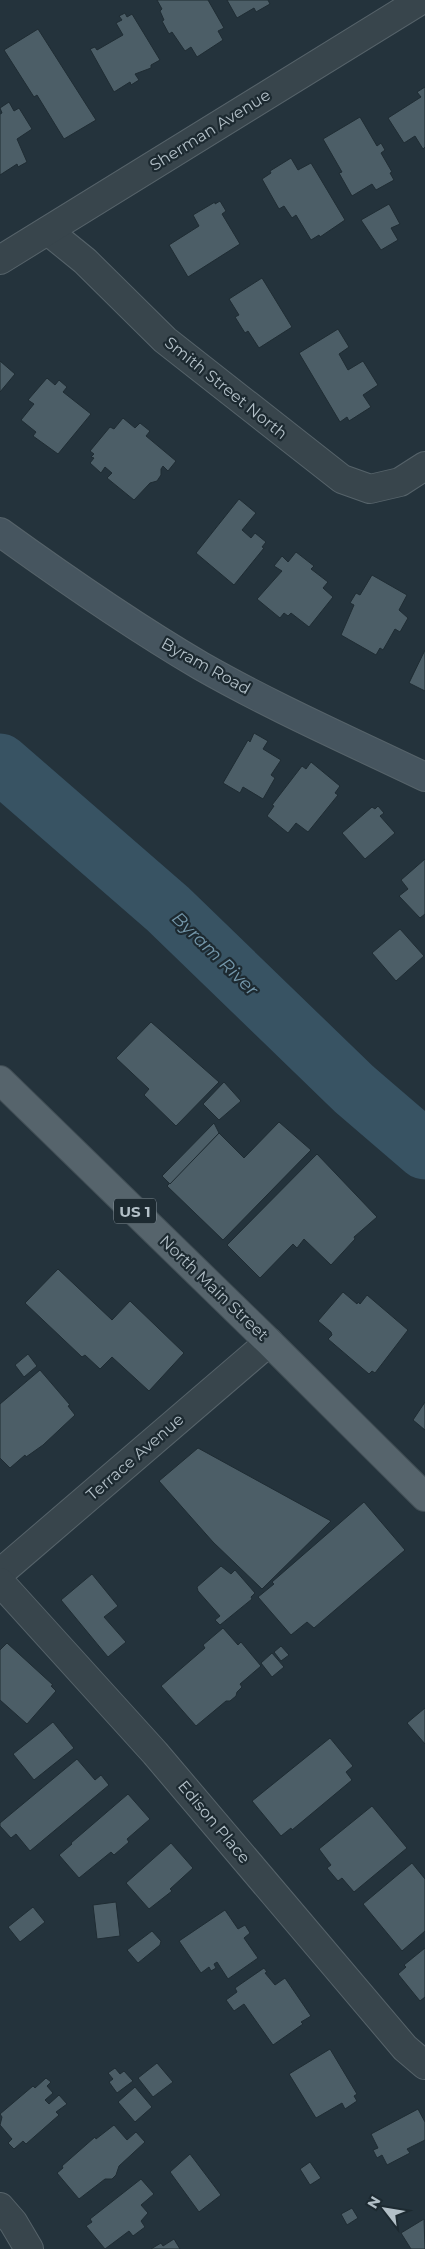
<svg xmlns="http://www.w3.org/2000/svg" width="425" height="2249" font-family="Montserrat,sans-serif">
	<rect width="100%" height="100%" fill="#24333c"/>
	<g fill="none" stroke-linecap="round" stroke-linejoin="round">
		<path stroke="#385363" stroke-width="59" d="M0,763L168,909L354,1089L425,1150"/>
	</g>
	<g fill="#4c5e67" stroke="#1f2c33">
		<path d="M157,0H208L224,28L218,31L223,40L197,57L191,47L185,51L172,32L169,34L162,21L164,20L160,11L162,9Z"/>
		<path d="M227,0H268L270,4L256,12L254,8L237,18Z"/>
		<path d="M125,13L127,17L132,14L160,60L151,65V68L135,74L139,80L131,85L130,82L114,92L90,49L95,47L97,50L123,35L116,23L122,20L119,16Z"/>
		<path d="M38,29L96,120L64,139L37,95L34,97L4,50Z"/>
		<path d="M425,87V147L423,149L415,136L404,143L388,118L421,97L417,92Z"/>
		<path d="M9,102L14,111L19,108L32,129L17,139L27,162L18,167L17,164L0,175V114L2,113L0,108Z"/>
		<path d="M360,117L377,146L381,143L385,150L381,153L392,172L390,173L394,180L376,190L372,184L352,196L339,173L342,172L323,139Z"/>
		<path d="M291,158L298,170L311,163L345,220L320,237L319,235L311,240L296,215L292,218L284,206L279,209L262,179L271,173L270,171Z"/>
		<path d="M220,201L226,211L222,214L240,244L188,277L169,245L199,226L193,215L215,202V204Z"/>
		<path d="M389,204L400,224L391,228L398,240L381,250L361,220Z"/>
		<path d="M262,278L292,327L259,348L248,331L245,333L235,317L239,315L229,299Z"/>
		<path d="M338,329L349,347L339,354L348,370L363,361L378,385L363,395L371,407L349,421L347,417L340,422L299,353Z"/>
		<path d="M0,361L15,374L0,392Z"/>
		<path d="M47,378L55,385L59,380L67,387L63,392L91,414L58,454L33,436L36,432L21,420L34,404L28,400Z"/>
		<path d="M123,418L135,428L140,423L150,431L146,436L176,461L168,471L163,466L161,469V475L157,481L150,483L134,500L107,478L112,473L105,467L101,473L90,463L94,458L91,457L94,454L90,451L110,427L114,429Z"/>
		<path d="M239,499L256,513L242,530L251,538L255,533L266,542L262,547L264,548L234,585L196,553Z"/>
		<path d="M296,552L314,566L311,569L328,582L323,588L333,597L309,627L291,613L288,616L284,613L280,618L257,599L282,571L274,566L282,556L288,562Z"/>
		<path d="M372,575L407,595L399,610L408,618L400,632L395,629L383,650L380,648L376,655L341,635L354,605L350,603L356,593L360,595Z"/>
		<path d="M425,650V691L409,683Z"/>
		<path d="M254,733L268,741L263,749L281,760L271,775L275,778L263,799L243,787L240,793L223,783L248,740L250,742Z"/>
		<path d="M311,762L340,786L335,793L338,795L308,832L296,823L288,833L267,816L274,806L272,805L302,766L306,769Z"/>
		<path d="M378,806L384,813L380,816L395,833L365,859L342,833L372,807L375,809Z"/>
		<path d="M425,859V914L420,918L399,896L408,889L401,880Z"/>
		<path d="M400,929L424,956L396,981L372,953Z"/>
		<path d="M151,1022L219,1082L176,1126L144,1095L149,1089L116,1058Z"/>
		<path d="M224,1082L241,1101L219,1120L203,1104Z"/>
		<path d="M279,1122L311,1150L223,1240L167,1186L219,1133L244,1158Z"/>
		<path d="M214,1123L219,1133L170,1184L162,1176Z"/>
		<path d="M317,1154L377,1217L354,1237L355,1239L331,1265L304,1239L297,1248L293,1244L260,1278L227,1245Z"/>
		<path d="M58,1269L112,1320L130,1301L184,1353L149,1391L112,1357L100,1369L85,1355L82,1357L25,1303Z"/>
		<path d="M343,1292L357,1304L358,1302L360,1304L367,1295L408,1330L375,1373L372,1371L369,1374L328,1339L332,1335L331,1332L318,1321Z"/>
		<path d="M28,1354L37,1366L24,1377L15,1365Z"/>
		<path d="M40,1370L70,1405L68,1406L75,1415L43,1445L26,1457L25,1455L10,1468L0,1458V1404Z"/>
		<path d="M425,1402V1430L413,1420Z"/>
		<path d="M198,1448L331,1521L262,1589L213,1542L159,1481Z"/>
		<path d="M364,1502L405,1550L314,1628L307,1622L291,1635L258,1597L274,1584L272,1582Z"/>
		<path d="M221,1566L231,1574L235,1570L255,1593L251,1597L252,1599L220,1625L215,1620L220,1616L198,1591L197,1587Z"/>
		<path d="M92,1574L118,1606L104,1617L126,1642L108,1657L61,1600Z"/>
		<path d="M223,1628L238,1645L241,1642L261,1666L240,1684L242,1687L237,1692L236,1696L230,1701H226L196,1726L161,1686L205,1648L203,1645Z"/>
		<path d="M7,1643L53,1685L51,1686L56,1691L27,1724L0,1700V1650Z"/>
		<path d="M281,1646L289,1655L281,1661L274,1652Z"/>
		<path d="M272,1653L284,1667L272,1677L261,1663Z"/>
		<path d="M425,1708V1744L407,1723Z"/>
		<path d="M53,1722L74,1748L34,1780L13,1754Z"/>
		<path d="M330,1738L353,1766L346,1772L352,1780L292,1830L291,1828L281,1836L252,1801Z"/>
		<path d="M77,1759L95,1780L101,1775L109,1785L30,1851L16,1834L11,1838L0,1826V1823Z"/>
		<path d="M128,1794L150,1819L127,1839L129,1842L114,1855L111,1852L79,1878L59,1855L72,1844L71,1843Z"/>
		<path d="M372,1806L407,1848L354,1892L342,1878L338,1881L327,1868L331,1865L319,1849Z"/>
		<path d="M171,1843L193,1868L170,1889L172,1891L149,1909L126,1883Z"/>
		<path d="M412,1863L425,1879V1931L402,1951L363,1904Z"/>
		<path d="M116,1902L120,1936L97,1939L93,1905Z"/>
		<path d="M33,1907L45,1922L20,1942L8,1927Z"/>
		<path d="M225,1910L238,1929L245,1925L250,1933L244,1938L258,1958L228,1979L217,1962L214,1964L216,1968L211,1971L209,1967L201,1973L179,1941Z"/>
		<path d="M152,1931L161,1941L160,1945L138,1963L127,1950Z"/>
		<path d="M425,1948V1997L420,2001L398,1974L406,1967L404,1965Z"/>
		<path d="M264,1968L267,1972L265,1973L275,1985L285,1978L311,2016L301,2022L303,2024L273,2045L244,2004L234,2011L226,2000L237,1992L235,1988Z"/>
		<path d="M330,2049L357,2094L354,2096L357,2101L345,2109L342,2103L316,2118L289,2074Z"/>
		<path d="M157,2063L173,2082L153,2097L138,2078Z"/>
		<path d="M115,2068L120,2074L124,2071L133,2081L117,2093L109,2082L113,2079L108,2073Z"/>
		<path d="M46,2078L51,2082L47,2086L53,2093L45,2100L49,2104L59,2095L67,2104L56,2112L59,2115L26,2144L23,2141L14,2149L8,2143L12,2139L0,2125L2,2117L0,2114L33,2086L35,2088Z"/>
		<path d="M135,2087L152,2107L135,2122L118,2102Z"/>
		<path d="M418,2109L425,2122V2140L407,2149L410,2153L387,2165L382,2155L377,2158L373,2150L378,2148L371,2134Z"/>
		<path d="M114,2125L127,2140L136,2132L145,2142L119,2166L116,2175L112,2179H105L79,2199L57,2173L63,2168L62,2166L95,2137L96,2139Z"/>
		<path d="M190,2154L221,2195L199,2212L170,2172Z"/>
		<path d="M310,2162L321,2178L310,2185L300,2169Z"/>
		<path d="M141,2179L154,2194L141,2205L148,2213L141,2221L145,2227L133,2236L129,2231L105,2249L86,2226L92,2222L90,2219Z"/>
		<path d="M352,2208L358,2218L347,2225L341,2214Z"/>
		<path d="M424,2219L425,2249H411L401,2233Z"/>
		<path d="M174,2239L180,2249H151L161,2243L163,2246Z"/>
	</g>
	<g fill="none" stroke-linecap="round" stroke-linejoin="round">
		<defs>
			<g id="street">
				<path d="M48,231L85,261L165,340L342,479L370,489L400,482L425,466"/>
				<path d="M0,260L421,0"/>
				<path d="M0,1573L269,1342"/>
				<path d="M0,1582L155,1753L405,2048L425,2065"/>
				<path d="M0,2207L13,2222L29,2249"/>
			</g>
			<path id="secondary" d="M0,532C65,579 131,625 201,666C273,707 350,741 425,777"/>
			<path id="primary" d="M0,1080L269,1342L425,1497"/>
		</defs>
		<use href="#street" stroke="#56636a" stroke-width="30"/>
		<use href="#secondary" stroke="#56636a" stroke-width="30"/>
		<use href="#primary" stroke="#414e55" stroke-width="30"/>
		<use href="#street" stroke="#38454c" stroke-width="28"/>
		<use href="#secondary" stroke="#46555f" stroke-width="28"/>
		<use href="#primary" stroke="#56646c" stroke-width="28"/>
	</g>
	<g text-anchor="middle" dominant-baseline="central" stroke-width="4.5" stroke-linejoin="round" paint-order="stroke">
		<rect fill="#1d2a31" stroke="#86939b" stroke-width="1" x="114" y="1198.5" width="42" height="25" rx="4"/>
		<g font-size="15" font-weight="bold" fill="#b3c0c8">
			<text x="135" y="1211">US 1</text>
		</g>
		<g font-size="16" fill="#b3c0c8" stroke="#1d2a31">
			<text transform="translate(210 130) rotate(-32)">Sherman Avenue</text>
			<text transform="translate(226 388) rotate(39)">Smith Street North</text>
			<text transform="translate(206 666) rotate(29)">Byram Road</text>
			<text transform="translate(214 1288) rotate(44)">North Main Street</text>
			<text transform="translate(135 1457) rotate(-41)">Terrace Avenue</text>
			<text transform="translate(214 1822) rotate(50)">Edison Place</text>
		</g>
		<g font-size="18" font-style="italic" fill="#7497aa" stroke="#1d2a31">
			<text transform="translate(215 954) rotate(44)">Byram River</text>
		</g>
	</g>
	<g transform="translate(385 2209) rotate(301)" stroke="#1d2a31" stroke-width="4" paint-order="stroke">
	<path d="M0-4L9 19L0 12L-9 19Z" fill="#b3c0c8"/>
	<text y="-8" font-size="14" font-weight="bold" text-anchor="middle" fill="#b3c0c8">N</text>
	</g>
</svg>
